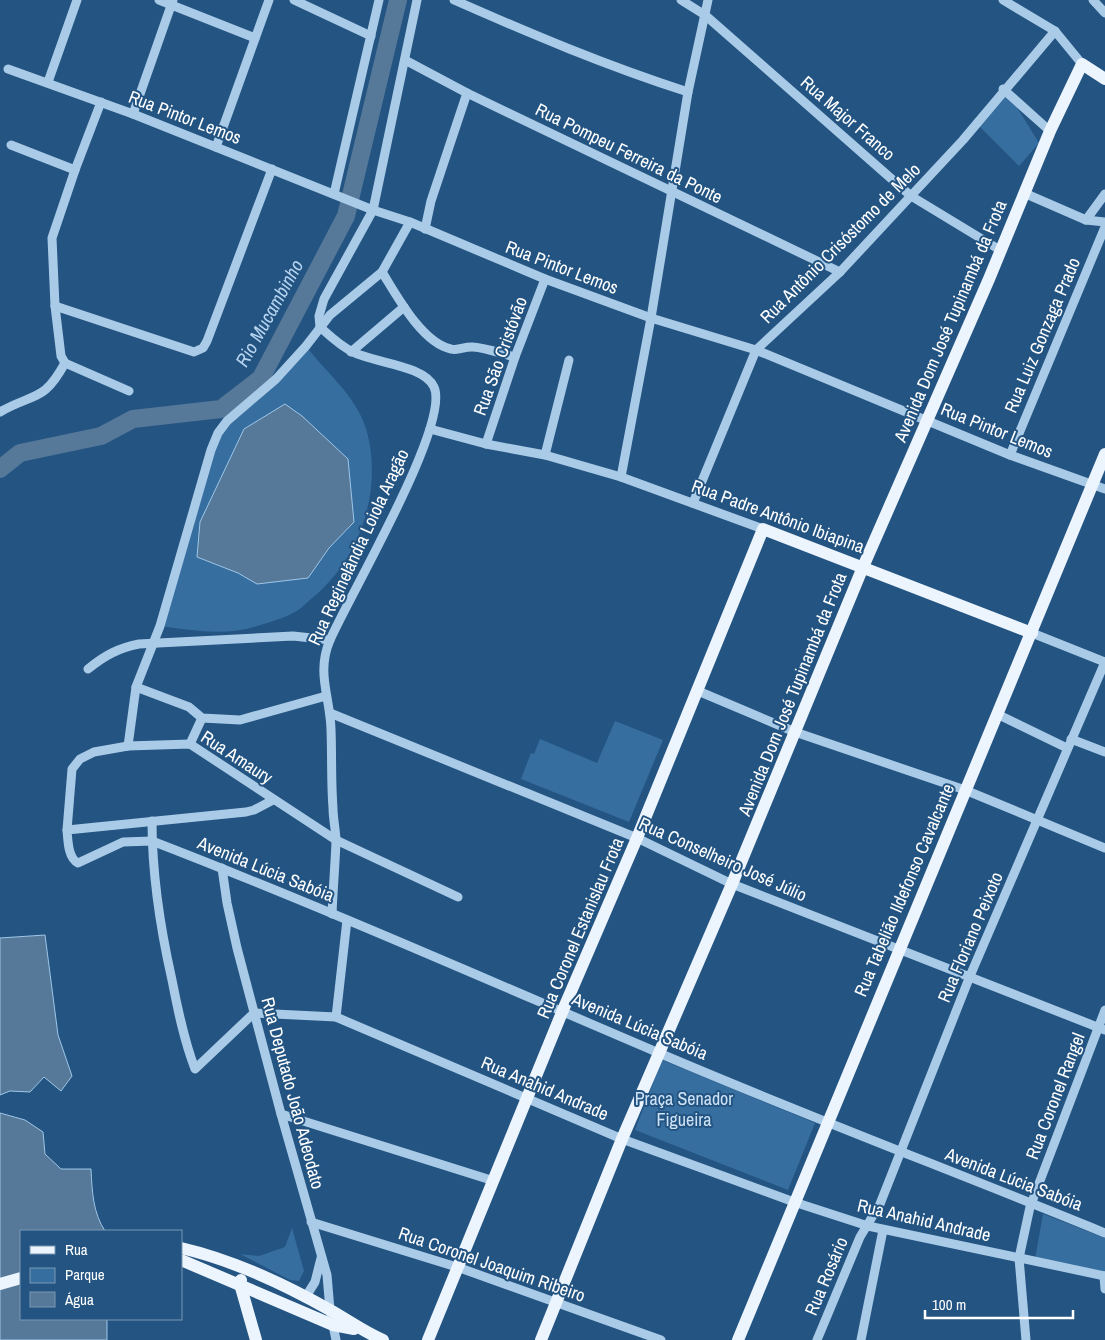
<svg xmlns="http://www.w3.org/2000/svg" width="1105" height="1340" font-family="'Archivo Narrow',sans-serif">
	<rect width="100%" height="100%" fill="#235482"/>
	<g fill="#376ea0">
		<path d="M1004,94L1015,104L1039,143L1019,166L975,122Z"/>
		<path d="M306,346C327,374 357,396 367,432C383,492 359,561 311,599C306,603 300,610 293,613C282,619 267,623 254,627C223,636 191,630 160,626L218,433Z"/>
		<path d="M615,721L663,740L629,822L521,779L531,753L534,754L540,739L597,763Z"/>
		<path d="M662,1060L815,1123L788,1190L635,1130Z"/>
		<path d="M1043,1214L1105,1238V1272L1035,1259Z"/>
		<path d="M292,1228L304,1271L299,1281L290,1280L240,1254L259,1256L285,1247Z"/>
	</g>
	<g fill="#567899" stroke="#9ec7e8">
		<path d="M285,404L302,416L348,459L354,522L329,548L308,578L257,584L238,573L197,557L200,522L244,429Z"/>
		<path d="M45,935L58,1035L72,1076L61,1091L44,1077L30,1092L10,1091L0,1095V938Z"/>
		<path d="M0,1113L25,1120L43,1132L45,1154L61,1169H91C92,1191 93,1213 105,1231H21V1319H107V1340H0Z"/>
	</g>
	<g fill="none" stroke-linecap="round" stroke-linejoin="round">
		<path stroke="#567899" stroke-width="18" d="M0,469L20,453L101,436L133,419L221,409L261,378L346,216L398,0"/>
		<g stroke="#aacbe7" stroke-width="9">
			<path d="M159,0L255,38"/>
			<path d="M294,0L371,36"/>
			<path d="M454,0C531,34 607,66 688,92"/>
			<path d="M681,0L705,15L911,196L1000,250"/>
			<path d="M1003,0L1055,31L1082,64"/>
			<path d="M1093,0L1105,13"/>
			<path d="M405,60L467,93L840,272"/>
			<path d="M8,69L133,114L373,210L410,222L545,279L651,318L756,350L1010,455L1105,489"/>
			<path d="M48,82L77,0"/>
			<path d="M1003,89L1050,131"/>
			<path d="M101,102L75,170L52,238L55,306L61,356L65,363L129,391"/>
			<path d="M133,114L173,0"/>
			<path d="M11,145L75,170"/>
			<path d="M216,147L269,0"/>
			<path d="M1024,193L1086,220L1105,222"/>
			<path d="M334,194L379,0"/>
			<path d="M1086,220L1105,194"/>
			<path d="M425,229L431,201L467,93"/>
			<path d="M382,272C397,296 422,343 451,349C459,351 465,346 473,347C487,348 502,354 515,357"/>
			<path d="M55,306L194,352L203,348L207,341L272,169"/>
			<path d="M320,327C330,336 340,346 353,352C374,363 424,365 434,387C451,424 349,596 330,640C316,673 330,696 331,729C332,755 331,782 333,808C333,819 336,831 336,842C335,866 333,890 332,914"/>
			<path d="M320,327L319,316L324,299L373,210L417,0"/>
			<path d="M351,352L404,307"/>
			<path d="M0,412C35,392 43,403 65,363"/>
			<path d="M430,429L486,444L545,455L621,477L763,529"/>
			<path d="M486,444L515,357L545,279"/>
			<path d="M545,455L569,360"/>
			<path d="M1010,455L1105,227"/>
			<path d="M621,477L651,318L688,92L708,0"/>
			<path d="M693,503L756,350L840,272L963,140L1055,31"/>
			<path d="M1032,633L1105,662"/>
			<path d="M88,669C104,656 118,648 139,644L293,636L330,640"/>
			<path d="M136,687L189,707L202,718L240,720L326,696"/>
			<path d="M698,691L795,732L965,790L1105,848"/>
			<path d="M330,713L637,838L732,884L1105,1030"/>
			<path d="M997,714L1067,748"/>
			<path d="M1071,739L1105,752"/>
			<path d="M190,744L202,718"/>
			<path d="M128,746L136,687L160,626L211,450L218,433L227,421L276,379L306,346L330,315L382,272L410,222"/>
			<path d="M273,800L254,810L246,812L67,830C68,841 68,858 78,863L123,842L152,841C323,907 490,981 659,1053C806,1116 956,1172 1105,1233"/>
			<path d="M152,821C152,876 160,927 172,980C178,1011 184,1040 195,1069L254,1013L336,1017L622,1139L794,1202L868,1226L1105,1276"/>
			<path d="M67,830L72,769L80,759L94,752L128,746L190,744L336,840L458,897"/>
			<path d="M222,868L227,903L237,948L281,1114L327,1275L330,1310L336,1340"/>
			<path d="M336,1017L347,920"/>
			<path d="M281,1114L494,1181"/>
			<path d="M311,1222L460,1268L661,1340"/>
			<path d="M1104,1276L1105,1289"/>
			<path d="M305,1298L315,1282L321,1258"/>
			<path d="M817,1340L860,1237L880,1204L970,976L1105,662"/>
			<path d="M861,1340L883,1230"/>
			<path d="M1026,1340L1019,1258L1030,1207L1105,1010"/>
		</g>
		<g stroke="#ecf4fd" stroke-width="12">
			<path d="M181,1248C233,1260 284,1284 330,1310C348,1320 364,1332 383,1340"/>
			<path d="M181,1260L333,1325L354,1329"/>
			<path d="M241,1280L240,1284L256,1340"/>
			<path d="M0,1284L21,1278"/>
			<path d="M428,1340L563,1010L637,838L763,529L1032,633"/>
			<path d="M541,1340L622,1139L732,884L863,567L989,279L1050,131L1082,64L1105,79"/>
			<path d="M738,1340L1105,454"/>
		</g>
	</g>
	<g text-anchor="middle" dominant-baseline="central" stroke-width="4" stroke-linejoin="round" paint-order="stroke">
		<g font-size="18" fill="#fff" stroke="#235482">
			<text transform="translate(185 117) rotate(21)">Rua Pintor Lemos</text>
			<text transform="translate(848 118) rotate(41)">Rua Major Franco</text>
			<text transform="translate(629 153) rotate(26)">Rua Pompeu Ferreira da Ponte</text>
			<text transform="translate(840 243) rotate(-45)">Rua Antônio Crisóstomo de Melo</text>
			<text transform="translate(562 267) rotate(21)">Rua Pintor Lemos</text>
			<text transform="translate(950 321) rotate(-67)">Avenida Dom José Tupinambá da Frota</text>
			<text transform="translate(1042 335) rotate(-67)">Rua Luiz Gonzaga Prado</text>
			<text transform="translate(500 356) rotate(-70)">Rua São Cristóvão</text>
			<text transform="translate(997 430) rotate(22)">Rua Pintor Lemos</text>
			<text transform="translate(778 516) rotate(20)">Rua Padre Antônio Ibiapina</text>
			<text transform="translate(358 547) rotate(-65)">Rua Reginelândia Loiola Aragão</text>
			<text transform="translate(792 694) rotate(-68)">Avenida Dom José Tupinambá da Frota</text>
			<text transform="translate(237 757) rotate(33)">Rua Amaury</text>
			<text transform="translate(723 859) rotate(24)">Rua Conselheiro José Júlio</text>
			<text transform="translate(266 869) rotate(22)">Avenida Lúcia Sabóia</text>
			<text transform="translate(904 890) rotate(-67)">Rua Tabelião Ildefonso Cavalcante</text>
			<text transform="translate(580 928) rotate(-67)">Rua Coronel Estanislau Frota</text>
			<text transform="translate(970 937) rotate(-67)">Rua Floriano Peixoto</text>
			<text transform="translate(640 1026) rotate(23)">Avenida Lúcia Sabóia</text>
			<text transform="translate(545 1088) rotate(23)">Rua Anahid Andrade</text>
			<text transform="translate(293 1093) rotate(75)">Rua Deputado João Adeodato</text>
			<text transform="translate(1055 1096) rotate(-69)">Rua Coronel Rangel</text>
			<text transform="translate(1014 1179) rotate(21)">Avenida Lúcia Sabóia</text>
			<text transform="translate(924 1220) rotate(13)">Rua Anahid Andrade</text>
			<text transform="translate(492 1264) rotate(19)">Rua Coronel Joaquim Ribeiro</text>
			<text transform="translate(826 1276) rotate(-67)">Rua Rosário</text>
		</g>
		<g font-size="18" fill="#cee3f6" stroke="#235482">
			<text x="684" y="1098">Praça Senador<tspan x="684" dy="21">Figueira</tspan></text>
		</g>
		<g font-size="19" font-style="italic" fill="#b6d4ef" stroke="#235482">
			<text transform="translate(269 313) rotate(-61)">Rio Mucambinho</text>
		</g>
	</g>
	<rect x="20" y="1230" width="162" height="90" fill="#235482" stroke="#7b98b4"/>
	<rect x="30" y="1246" width="25" height="8" fill="#ecf4fd" stroke="#7b98b4"/>
	<text x="65" y="1255" font-size="15" fill="#ffffff">Rua</text>
	<rect x="30" y="1268" width="25" height="15" fill="#376ea0" stroke="#7b98b4"/>
	<text x="65" y="1280" font-size="15" fill="#ffffff">Parque</text>
	<rect x="30" y="1292" width="25" height="15" fill="#567899" stroke="#7b98b4"/>
	<text x="65" y="1305" font-size="15" fill="#ffffff">Água</text>
	<path d="M925 1310v8h148v-8" fill="none" stroke="#ffffff" stroke-width="2.5"/>
	<text x="932" y="1310" font-size="15" fill="#ffffff" stroke="#235482" stroke-width="4" paint-order="stroke">100 m</text>
</svg>
